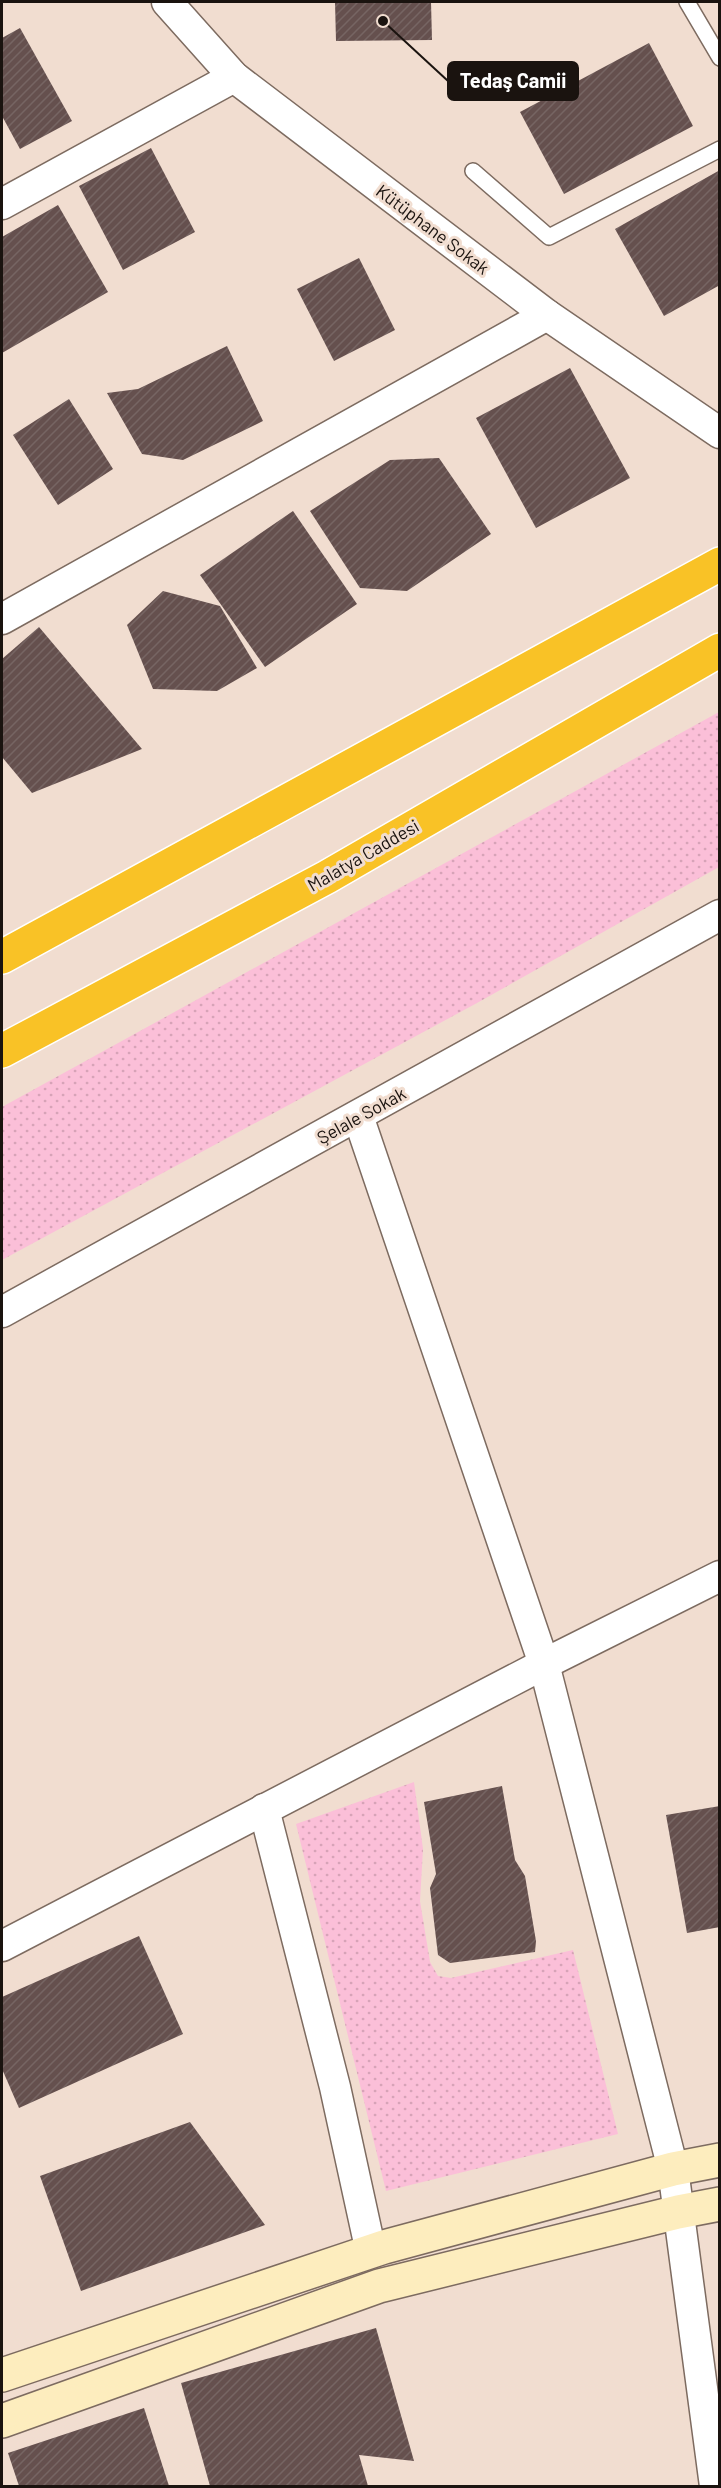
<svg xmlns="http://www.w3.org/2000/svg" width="721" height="2488" font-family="Barlow,sans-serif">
	<defs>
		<pattern id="grass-dots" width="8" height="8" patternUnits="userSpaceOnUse" patternTransform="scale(1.5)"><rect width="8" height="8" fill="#fbbfd8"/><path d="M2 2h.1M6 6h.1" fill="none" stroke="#d7a3b8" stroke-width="1.8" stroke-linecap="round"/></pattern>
		<pattern id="building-hatch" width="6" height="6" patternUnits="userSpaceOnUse" patternTransform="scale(1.5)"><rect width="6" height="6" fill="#65504e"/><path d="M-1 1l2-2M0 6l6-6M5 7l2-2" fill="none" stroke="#766563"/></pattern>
	</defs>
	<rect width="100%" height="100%" fill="#f1ddd0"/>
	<g fill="url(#grass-dots)">
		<path d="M719,712V867L477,1003L2,1260V1107Z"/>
		<path d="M414,1782L423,1849L420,1901L430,1962L438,1976L451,1978L573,1950L618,2134L386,2191L296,1824Z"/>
	</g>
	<g fill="url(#building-hatch)">
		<path d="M335,2H431L432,40L336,41Z"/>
		<path d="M20,28L72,121L20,149L2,116V38Z"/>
		<path d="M649,43L693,126L564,194L520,112Z"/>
		<path d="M151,148L195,232L123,270L79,186Z"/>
		<path d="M720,170V285L664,316L615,229Z"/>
		<path d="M58,205L108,292L2,353V237Z"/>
		<path d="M359,258L395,330L334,361L297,289Z"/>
		<path d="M227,346L263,421L183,460L142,454L107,393L138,389Z"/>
		<path d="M570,368L630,478L536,528L476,418Z"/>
		<path d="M69,399L113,469L58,505L13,435Z"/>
		<path d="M439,458L491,534L407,591L360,588L310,511L390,460Z"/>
		<path d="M293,511L357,604L265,667L200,575Z"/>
		<path d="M163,591L220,606L257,668L217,691L153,689L127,625Z"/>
		<path d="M39,627L142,749L32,793L2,757V659Z"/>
		<path d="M502,1786L515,1860L525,1876L536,1941L535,1952L450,1963L438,1955L430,1888L436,1874L424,1802Z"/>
		<path d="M720,1806V1927L687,1933L666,1815Z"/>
		<path d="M139,1936L183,2034L19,2108L2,2069V1997Z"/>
		<path d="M190,2122L265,2225L81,2291L40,2176Z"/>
		<path d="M376,2328L414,2461L359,2455L368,2486H210L181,2383Z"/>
		<path d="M144,2408L169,2486H19L8,2453Z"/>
	</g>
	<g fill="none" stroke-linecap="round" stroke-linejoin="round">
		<defs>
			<g id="lane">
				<path d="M687,2L720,58"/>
				<path d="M473,171L549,237L720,149"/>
			</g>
			<g id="street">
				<path d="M167,2L234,77L547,315L720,433"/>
				<path d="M2,204L234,77"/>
				<path d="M2,619L547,315"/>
				<path d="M358,1116L544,1664L673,2169L715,2486"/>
				<path d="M2,1312L720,915"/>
				<path d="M264,1809L335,2087L371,2252"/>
				<path d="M2,1946L544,1664L720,1576"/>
			</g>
			<g id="secondary">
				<path d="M2,2375L384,2247L673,2169L720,2160"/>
				<path d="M2,2421L379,2286L678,2212L720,2204"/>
			</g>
			<g id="highway">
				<path d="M2,957L720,564"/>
				<path d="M2,1051L327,877L720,650"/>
			</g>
		</defs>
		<use href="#lane" stroke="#7d6b60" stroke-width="18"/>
		<use href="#street" stroke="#7d6b60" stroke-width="33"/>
		<use href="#secondary" stroke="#7d6b60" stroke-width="36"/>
		<use href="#highway" stroke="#fff" stroke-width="36"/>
		<use href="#lane" stroke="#fff" stroke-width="15"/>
		<use href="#street" stroke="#fff" stroke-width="30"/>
		<use href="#secondary" stroke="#fdedbe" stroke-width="33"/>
		<use href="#highway" stroke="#f9c226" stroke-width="33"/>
	</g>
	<g text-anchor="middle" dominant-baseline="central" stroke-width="6" stroke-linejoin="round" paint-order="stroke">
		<g font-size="18" fill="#1a130f" stroke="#f1ddd0">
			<text transform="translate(433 229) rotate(37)">Kütüphane Sokak</text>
			<text transform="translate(363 855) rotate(-30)">Malatya Caddesi</text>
			<text transform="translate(361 1115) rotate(-29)">Şelale Sokak</text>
		</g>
	</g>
	<path fill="none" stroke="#1a130f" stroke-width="2" d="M383 21L448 81"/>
	<circle fill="#1a130f" stroke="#f1ddd0" stroke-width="2" cx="383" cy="21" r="6"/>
	<rect fill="#1a130f" stroke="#1a130f" stroke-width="2" x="448" y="62" width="130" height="38" rx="6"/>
	<g font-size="20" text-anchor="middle" font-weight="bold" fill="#fff">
		<text x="513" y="88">Tedaş Camii</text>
	</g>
	<rect width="721" height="2488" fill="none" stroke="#1a130f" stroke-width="6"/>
</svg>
